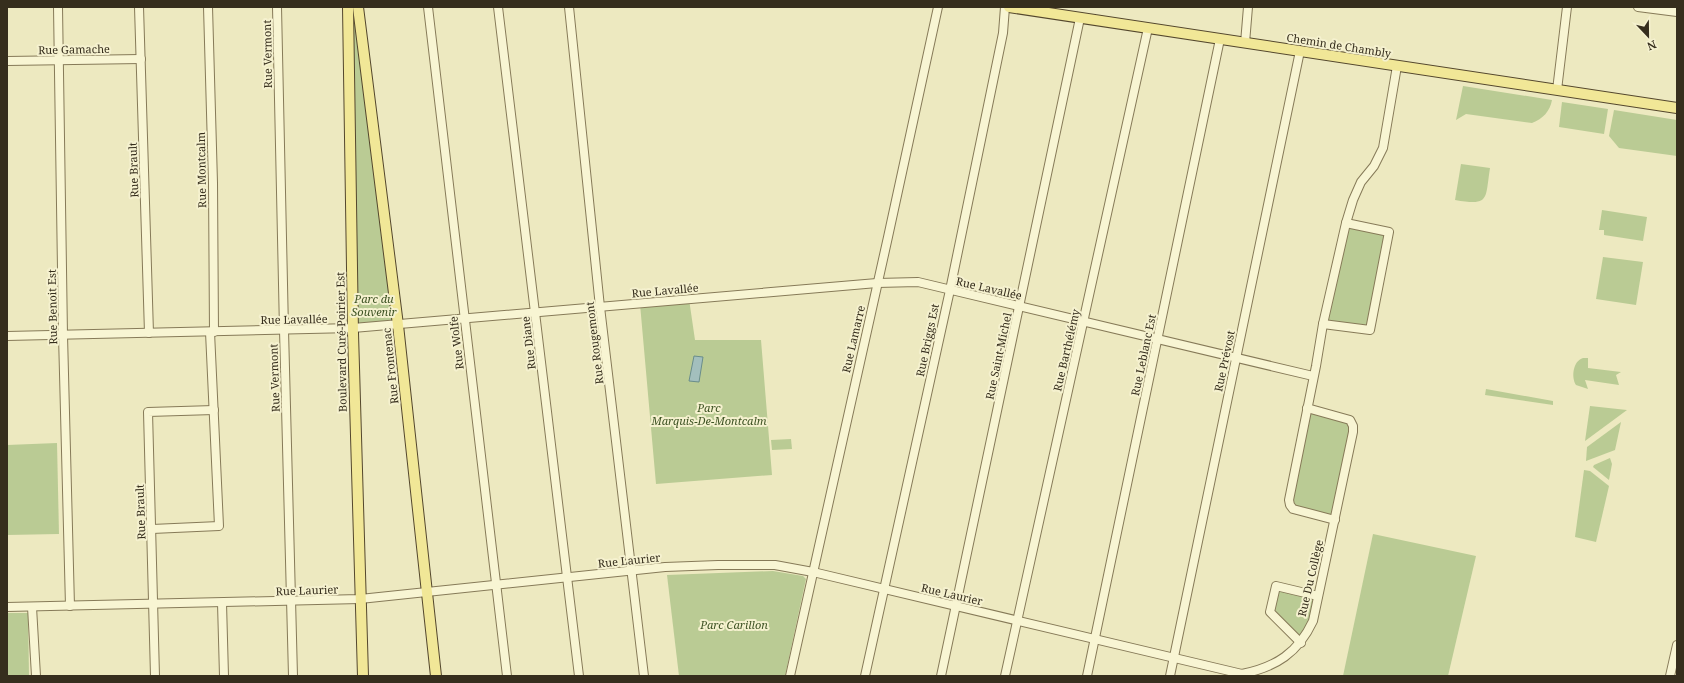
<svg xmlns="http://www.w3.org/2000/svg" width="1684" height="683" font-family="'Noto Serif',serif">
	<rect width="100%" height="100%" fill="#ede9c0"/>
	<g fill="#bacb94">
		<path d="M348,7H358L398,325L353,328Z"/>
		<path d="M1463,86L1552,100C1550,111 1543,119 1532,123L1466,114L1456,120Z"/>
		<path d="M1562,102L1608,109L1604,134L1559,127Z"/>
		<path d="M1614,110L1677,120V156L1619,148L1609,136Z"/>
		<path d="M1461,164L1490,168C1485,200 1490,206 1455,200Z"/>
		<path d="M1602,210L1647,217L1643,241L1604,235V230H1599Z"/>
		<path d="M1346,223L1389,232L1370,330L1323,324Z"/>
		<path d="M1603,257L1643,262L1636,305L1596,299Z"/>
		<path d="M689,299L695,340H761L772,475L656,484L640,304Z"/>
		<path d="M1583,358H1588V368L1621,372L1616,375L1619,385L1585,380L1588,389L1576,385C1571,377 1573,361 1583,358Z"/>
		<path d="M1486,389L1553,401V405L1485,395Z"/>
		<path d="M1590,406L1627,410L1585,441Z"/>
		<path d="M1307,408L1350,420L1353,426L1335,520L1290,505Z"/>
		<path d="M1621,422L1615,450L1586,461L1587,447Z"/>
		<path d="M791,439L792,449L772,450L771,440Z"/>
		<path d="M57,443L59,534L7,535V445Z"/>
		<path d="M1610,458L1612,464L1609,480L1593,467L1594,465Z"/>
		<path d="M1584,470L1590,471L1609,486L1596,542L1575,537Z"/>
		<path d="M1373,534L1476,556L1448,676H1343Z"/>
		<path d="M773,571L803,576L806,579L785,676H679L667,575Z"/>
		<path d="M1276,586L1318,596L1313,621L1301,643L1270,612Z"/>
		<path d="M7,613H28L29,676H7Z"/>
	</g>
	<path fill="#a3bfbd" stroke="#6a8d8b" d="M694,356L703,357L699,382L689,381Z"/>
	<g fill="none" stroke-linecap="round" stroke-linejoin="round">
		<defs>
			<g id="minor">
				<path d="M58,7L63,335L70,606"/>
				<path d="M139,7L149,333"/>
				<path d="M208,7L213,183L214,332"/>
				<path d="M277,7L284,330L293,676"/>
				<path d="M428,7L507,676"/>
				<path d="M498,7L579,676"/>
				<path d="M569,7L600,307L644,676"/>
				<path d="M1638,7L1677,12"/>
				<path d="M1245,43L1248,7"/>
				<path d="M7,61L141,59"/>
				<path d="M1557,90L1567,7"/>
				<path d="M1323,324L1370,330L1389,232L1346,223"/>
				<path d="M7,336L353,328L877,283L918,282L1313,376"/>
				<path d="M1335,520L1293,509L1290,505L1289,500L1316,366L1323,324L1346,223L1353,200L1361,182L1374,166L1383,148L1397,66"/>
				<path d="M152,529L219,526L210,332"/>
				<path d="M222,603L224,676"/>
				<path d="M7,607L360,599L665,567L718,565H775L813,572L1242,674C1276,667 1298,653 1313,621L1353,432V426L1350,420L1307,408"/>
				<path d="M32,607L36,676"/>
				<path d="M1301,643L1270,612L1276,586L1318,596"/>
				<path d="M155,676L148,412L214,410"/>
				<path d="M790,676L888,237L938,7"/>
				<path d="M865,676L950,290L1003,33L1005,7"/>
				<path d="M941,676L1080,18"/>
				<path d="M1005,676L1148,28"/>
				<path d="M1087,676L1220,39"/>
				<path d="M1170,676L1300,51"/>
				<path d="M1670,676L1677,645"/>
			</g>
			<g id="major">
				<path d="M348,7L353,333L363,676"/>
				<path d="M358,7L398,325L436,676"/>
				<path d="M1009,7L1677,108"/>
			</g>
		</defs>
		<use href="#minor" stroke="#867a58" stroke-width="10"/>
		<use href="#major" stroke="#54472d" stroke-width="12"/>
		<use href="#minor" stroke="#f8f5d3" stroke-width="8"/>
		<use href="#major" stroke="#f1e797" stroke-width="10"/>
	</g>
	<g text-anchor="middle" dominant-baseline="central" stroke-width="4" stroke-linejoin="round" paint-order="stroke">
		<g font-size="11" fill="#362e1d" stroke="#f5f1cf">
			<text transform="translate(1339 45) rotate(9)">Chemin de Chambly</text>
			<text transform="translate(74 49) rotate(-1)">Rue Gamache</text>
			<text transform="translate(267 54) rotate(-91)">Rue Vermont</text>
			<text transform="translate(133 170) rotate(-92)">Rue Brault</text>
			<text transform="translate(201 170) rotate(-91)">Rue Montcalm</text>
			<text transform="translate(989 288) rotate(13)">Rue Lavallée</text>
			<text transform="translate(665 290) rotate(-5)">Rue Lavallée</text>
			<text transform="translate(52 307) rotate(-91)">Rue Benoit Est</text>
			<text transform="translate(294 319) rotate(-1)">Rue Lavallée</text>
			<text transform="translate(853 339) rotate(-77)">Rue Lamarre</text>
			<text transform="translate(927 340) rotate(-78)">Rue Briggs Est</text>
			<text transform="translate(341 342) rotate(-91)">Boulevard Curé-Poirier Est</text>
			<text transform="translate(456 343) rotate(-97)">Rue Wolfe</text>
			<text transform="translate(528 343) rotate(-97)">Rue Diane</text>
			<text transform="translate(594 343) rotate(-97)">Rue Rougemont</text>
			<text transform="translate(1066 350) rotate(-77)">Rue Barthélémy</text>
			<text transform="translate(1143 355) rotate(-78)">Rue Leblanc Est</text>
			<text transform="translate(998 356) rotate(-78)">Rue Saint-Michel</text>
			<text transform="translate(1224 361) rotate(-78)">Rue Prévost</text>
			<text transform="translate(390 366) rotate(-96)">Rue Frontenac</text>
			<text transform="translate(274 378) rotate(-92)">Rue Vermont</text>
			<text transform="translate(140 512) rotate(-92)">Rue Brault</text>
			<text transform="translate(629 560) rotate(-6)">Rue Laurier</text>
			<text transform="translate(1310 578) rotate(-77)">Rue Du Collège</text>
			<text transform="translate(307 590) rotate(-2)">Rue Laurier</text>
			<text transform="translate(952 594) rotate(13)">Rue Laurier</text>
		</g>
		<g font-size="11" font-style="italic" fill="#3d5223" stroke="#f5f1cf">
			<text x="374" y="298">Parc du<tspan x="374" dy="13">Souvenir</tspan></text>
			<text x="709" y="407">Parc<tspan x="709" dy="13">Marquis-De-Montcalm</tspan></text>
			<text x="734" y="624">Parc Carillon</text>
		</g>
	</g>
	<rect width="1684" height="683" fill="none" stroke="#362e1d" stroke-width="16"/>
	<g transform="translate(1648 36) rotate(158)" stroke="#f5f1cf" stroke-width="3" paint-order="stroke">
	<path d="M0-3L7 15L0 10L-7 15Z" fill="#362e1d"/>
	<text y="-6" font-size="11" font-weight="bold" text-anchor="middle" fill="#362e1d">N</text>
	</g>
</svg>
